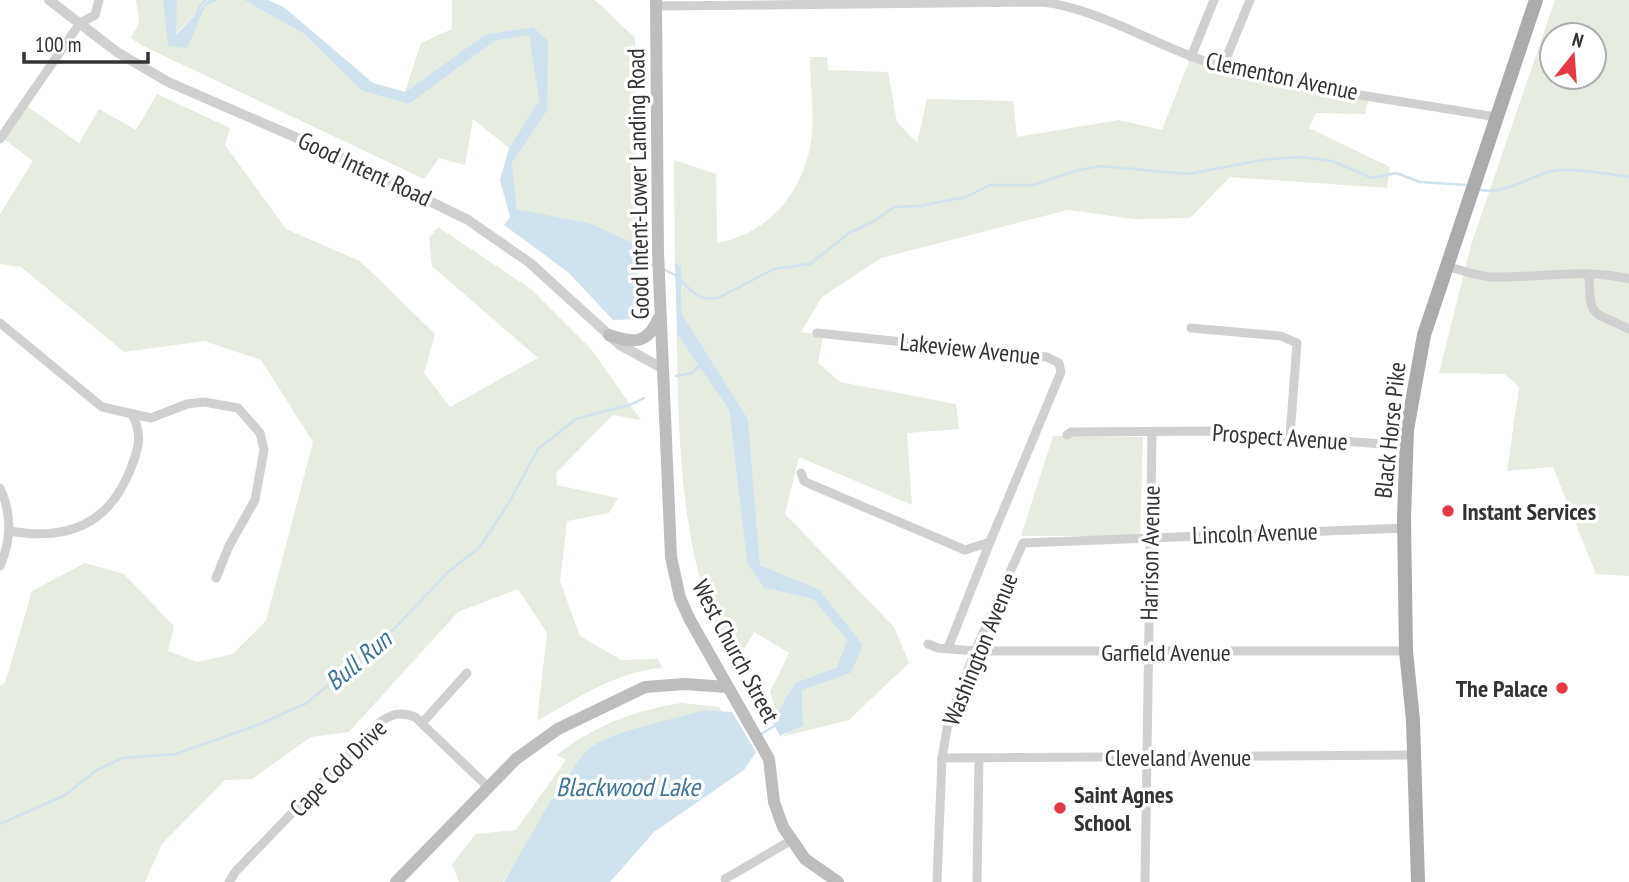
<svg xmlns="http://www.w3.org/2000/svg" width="1629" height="882" font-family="'PT Sans Narrow',sans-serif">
	<rect width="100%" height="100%" fill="#fff"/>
	<g fill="#e6ecdf" fill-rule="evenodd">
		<path d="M136,0H163L169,46L205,6L219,0H244L304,34L362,91L409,104L495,41L530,34L539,100L509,148L473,119L465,165L439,158L424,179L141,45L131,38L139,23Z"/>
		<path d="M177,0H209L175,35Z"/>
		<path d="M452,0H595L635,38L637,245L592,224L517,210L512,163L547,111L534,27L486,34L405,92L421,43L452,29Z"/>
		<path d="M1555,0H1629V576L1596,574L1553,467L1507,471L1519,387L1505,374L1439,373L1471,245ZM1552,35H1594V77H1552Z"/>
		<path d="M810,57H827L828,70L888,72L897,122L917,143L927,99L1013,101L1017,137L1119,120L1162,130L1190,59L1370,94L1365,114L1316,113L1309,128L1390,167L1387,188L1230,177L1190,218L1134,219L1068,210L881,258L822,297L801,332L823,335L818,363L840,382L956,404L959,429L907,433L912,505L799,457L785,514L894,627L909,663L849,720L781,737L803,725L802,690L851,673L863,645L819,589L760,565L748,419L681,312V266L675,263L674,160L716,174L717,243C772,233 806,189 812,134C814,109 810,82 810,57Z"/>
		<path d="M157,94L230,128L225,145L286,229L360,261L435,334L424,373L450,407L538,358L432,266L429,238L438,227L531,289L591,349L641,420L613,415L556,473L557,485L618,498L609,513L567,521L560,581L580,636L621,660L658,659L662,668C617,671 576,699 537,721L547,633L518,589L458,612L349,732L311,737L252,779L225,780L162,844L145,882H0V686L5,683L32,591L85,563L124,574L174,626L168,651L197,662L233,654L266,621L313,442L261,360L204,341L124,352L21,267L0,264V214L33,161L0,136L23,103L79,143L99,109L136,130Z"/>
		<path d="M677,334L729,410L747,563L764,588L813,599L847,640L837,667L795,683L777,713L770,692L789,653L754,632L739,658L732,657C680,572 678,433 677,334Z"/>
		<path d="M1053,436L1143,437L1140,536H1021Z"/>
		<path d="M681,703L719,707L723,713L587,751L503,882H459L452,864L476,834L516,830L566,760L557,755C593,726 636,710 681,703Z"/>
	</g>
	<g fill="#cfe2ee">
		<path d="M163,0H177L176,35L209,0H219L205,6L187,48L168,46Z"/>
		<path d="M244,0H268L285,8L373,83L405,92L486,34L533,27L548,41L547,111L512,163L517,209L592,224L637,245L639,319L613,320L569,273L504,225L510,217L500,180L509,148L539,100L529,35L495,41L409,104L362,91L304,34Z"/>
		<path d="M675,263L681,266V312L748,419L760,565L819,589L863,645L851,673L802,690L803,726L780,736L770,718L777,713L795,683L837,667L847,640L813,599L764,588L747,563L729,410L677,334Z"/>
		<path d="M704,710L732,712L756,752L744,770L654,832L610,882H504L550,802C566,787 573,763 589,749C612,730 673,720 704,710Z"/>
	</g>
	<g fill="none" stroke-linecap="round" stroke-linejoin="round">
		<g stroke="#cfe2ee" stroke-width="2.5">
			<path d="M197,14L199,7L206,0"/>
			<path d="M1477,189C1506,198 1533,171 1562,170C1584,169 1607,174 1629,177"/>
			<path d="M635,259L655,266"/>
			<path d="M661,268L677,276"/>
			<path d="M681,281C693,293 701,301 718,298L774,269L810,264L849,233L874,221L894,207L919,206L966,197L990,185H1033L1075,171L1101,166L1188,174L1268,159L1302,157L1332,161L1372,178L1396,173L1420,182L1467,185"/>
			<path d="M676,376L692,373L701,364"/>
			<path d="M761,734L776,725"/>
			<path d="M0,824L65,795L97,770L122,758L176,754L260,724L307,703L394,629L448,572L480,547L507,506L538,449L576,419L632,404L644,398"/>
		</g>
		<g stroke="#d0d0d0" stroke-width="9">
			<path d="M656,6L1043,2C1100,9 1157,47 1213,64C1301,89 1405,101 1496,117"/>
			<path d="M1191,57L1214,0"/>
			<path d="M1223,66L1250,0"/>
			<path d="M0,139L80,23L95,15L99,0"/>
			<path d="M1446,266C1461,270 1479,277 1494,277C1539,278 1584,268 1629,279"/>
			<path d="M1589,274C1590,320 1591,310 1629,329"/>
			<path d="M0,323L102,407L151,418L187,404L204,402L238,408L260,433L264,450L255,500L229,546L216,578"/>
			<path d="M1191,328L1281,336L1297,343L1290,436"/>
			<path d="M1067,435L1071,432L1216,431L1407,446"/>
			<path d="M801,473L804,481L810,484L965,550L990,542L1061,372L1059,363L1047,357L817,333"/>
			<path d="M0,488C12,514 11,541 0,566"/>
			<path d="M9,531C68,541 109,525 131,468C139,448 142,435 133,416"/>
			<path d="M928,644L938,648L975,651H1406"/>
			<path d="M948,648L990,542"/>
			<path d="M422,723L467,673"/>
			<path d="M942,758L1414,755"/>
			<path d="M725,879L790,841"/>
			<path d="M229,882L236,871L379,723C391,714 401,711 415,717L488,787"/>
			<path d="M937,882L942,758L948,723L975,651L1023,543L1404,528"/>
			<path d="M977,882L979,758"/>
			<path d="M1145,882L1152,433"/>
		</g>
		<path stroke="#d0d0d0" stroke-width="10" d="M49,0L117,52L168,82L332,153L468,220L530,263L620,345L662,368"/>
		<g stroke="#bdbdbd" stroke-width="12">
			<path d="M656,0L658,252L671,557L680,598L690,620L769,759L774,802L783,827L805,859L838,882"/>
			<path d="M609,335C631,343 648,345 658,319"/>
			<path d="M396,882L516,759L558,729L645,687L685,684L727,687"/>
		</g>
		<path stroke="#ababab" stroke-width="14" d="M1418,882L1413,720L1406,651L1404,518L1407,430L1424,335L1536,0"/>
	</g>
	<g fill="#e63946" stroke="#fff" stroke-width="2.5">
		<circle cx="1448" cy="511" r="7"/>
		<circle cx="1562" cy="688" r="7"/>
		<circle cx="1060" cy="808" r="7"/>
	</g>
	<g text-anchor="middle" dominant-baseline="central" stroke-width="7" stroke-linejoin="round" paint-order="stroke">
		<g font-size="24" fill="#333" stroke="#fff">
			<text transform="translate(1282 76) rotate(12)">Clementon Avenue</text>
			<text transform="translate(365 169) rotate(25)">Good Intent Road</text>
			<text transform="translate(638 184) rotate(-91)">Good Intent-Lower Landing Road</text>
			<text transform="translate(970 349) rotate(6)">Lakeview Avenue</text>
			<text transform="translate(1390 430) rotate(-84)">Black Horse Pike</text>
			<text transform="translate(1280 437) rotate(4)">Prospect Avenue</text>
			<text transform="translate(1255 533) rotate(-2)">Lincoln Avenue</text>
			<text transform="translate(1150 553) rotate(-89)">Harrison Avenue</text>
			<text transform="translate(980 649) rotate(-68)">Washington Avenue</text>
			<text transform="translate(736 651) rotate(62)">West Church Street</text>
			<text x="1166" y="652">Garfield Avenue</text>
			<text x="1178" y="757">Cleveland Avenue</text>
			<text transform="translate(338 768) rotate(-45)">Cape Cod Drive</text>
		</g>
		<g font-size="24" font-weight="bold" fill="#333" stroke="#fff" text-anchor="start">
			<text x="1462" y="511">Instant Services</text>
			<text x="1548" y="688" text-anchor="end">The Palace</text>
			<text x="1074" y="794">Saint Agnes<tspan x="1074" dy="28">School</tspan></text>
		</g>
		<g font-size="26" font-style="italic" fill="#3f7597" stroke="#fff">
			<text transform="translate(358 660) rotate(-40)">Bull Run</text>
			<text x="628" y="786">Blackwood Lake</text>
		</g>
	</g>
	<g transform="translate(1573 56) rotate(17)"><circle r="33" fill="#ffffff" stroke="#adadad" stroke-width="2"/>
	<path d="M0-5L12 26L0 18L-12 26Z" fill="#e63946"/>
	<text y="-10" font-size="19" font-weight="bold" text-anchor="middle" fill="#333333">N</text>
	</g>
	<path d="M24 52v10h124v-10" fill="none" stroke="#333333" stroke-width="3.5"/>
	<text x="35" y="52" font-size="21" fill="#333333" stroke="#ffffff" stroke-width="5" paint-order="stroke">100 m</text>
</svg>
